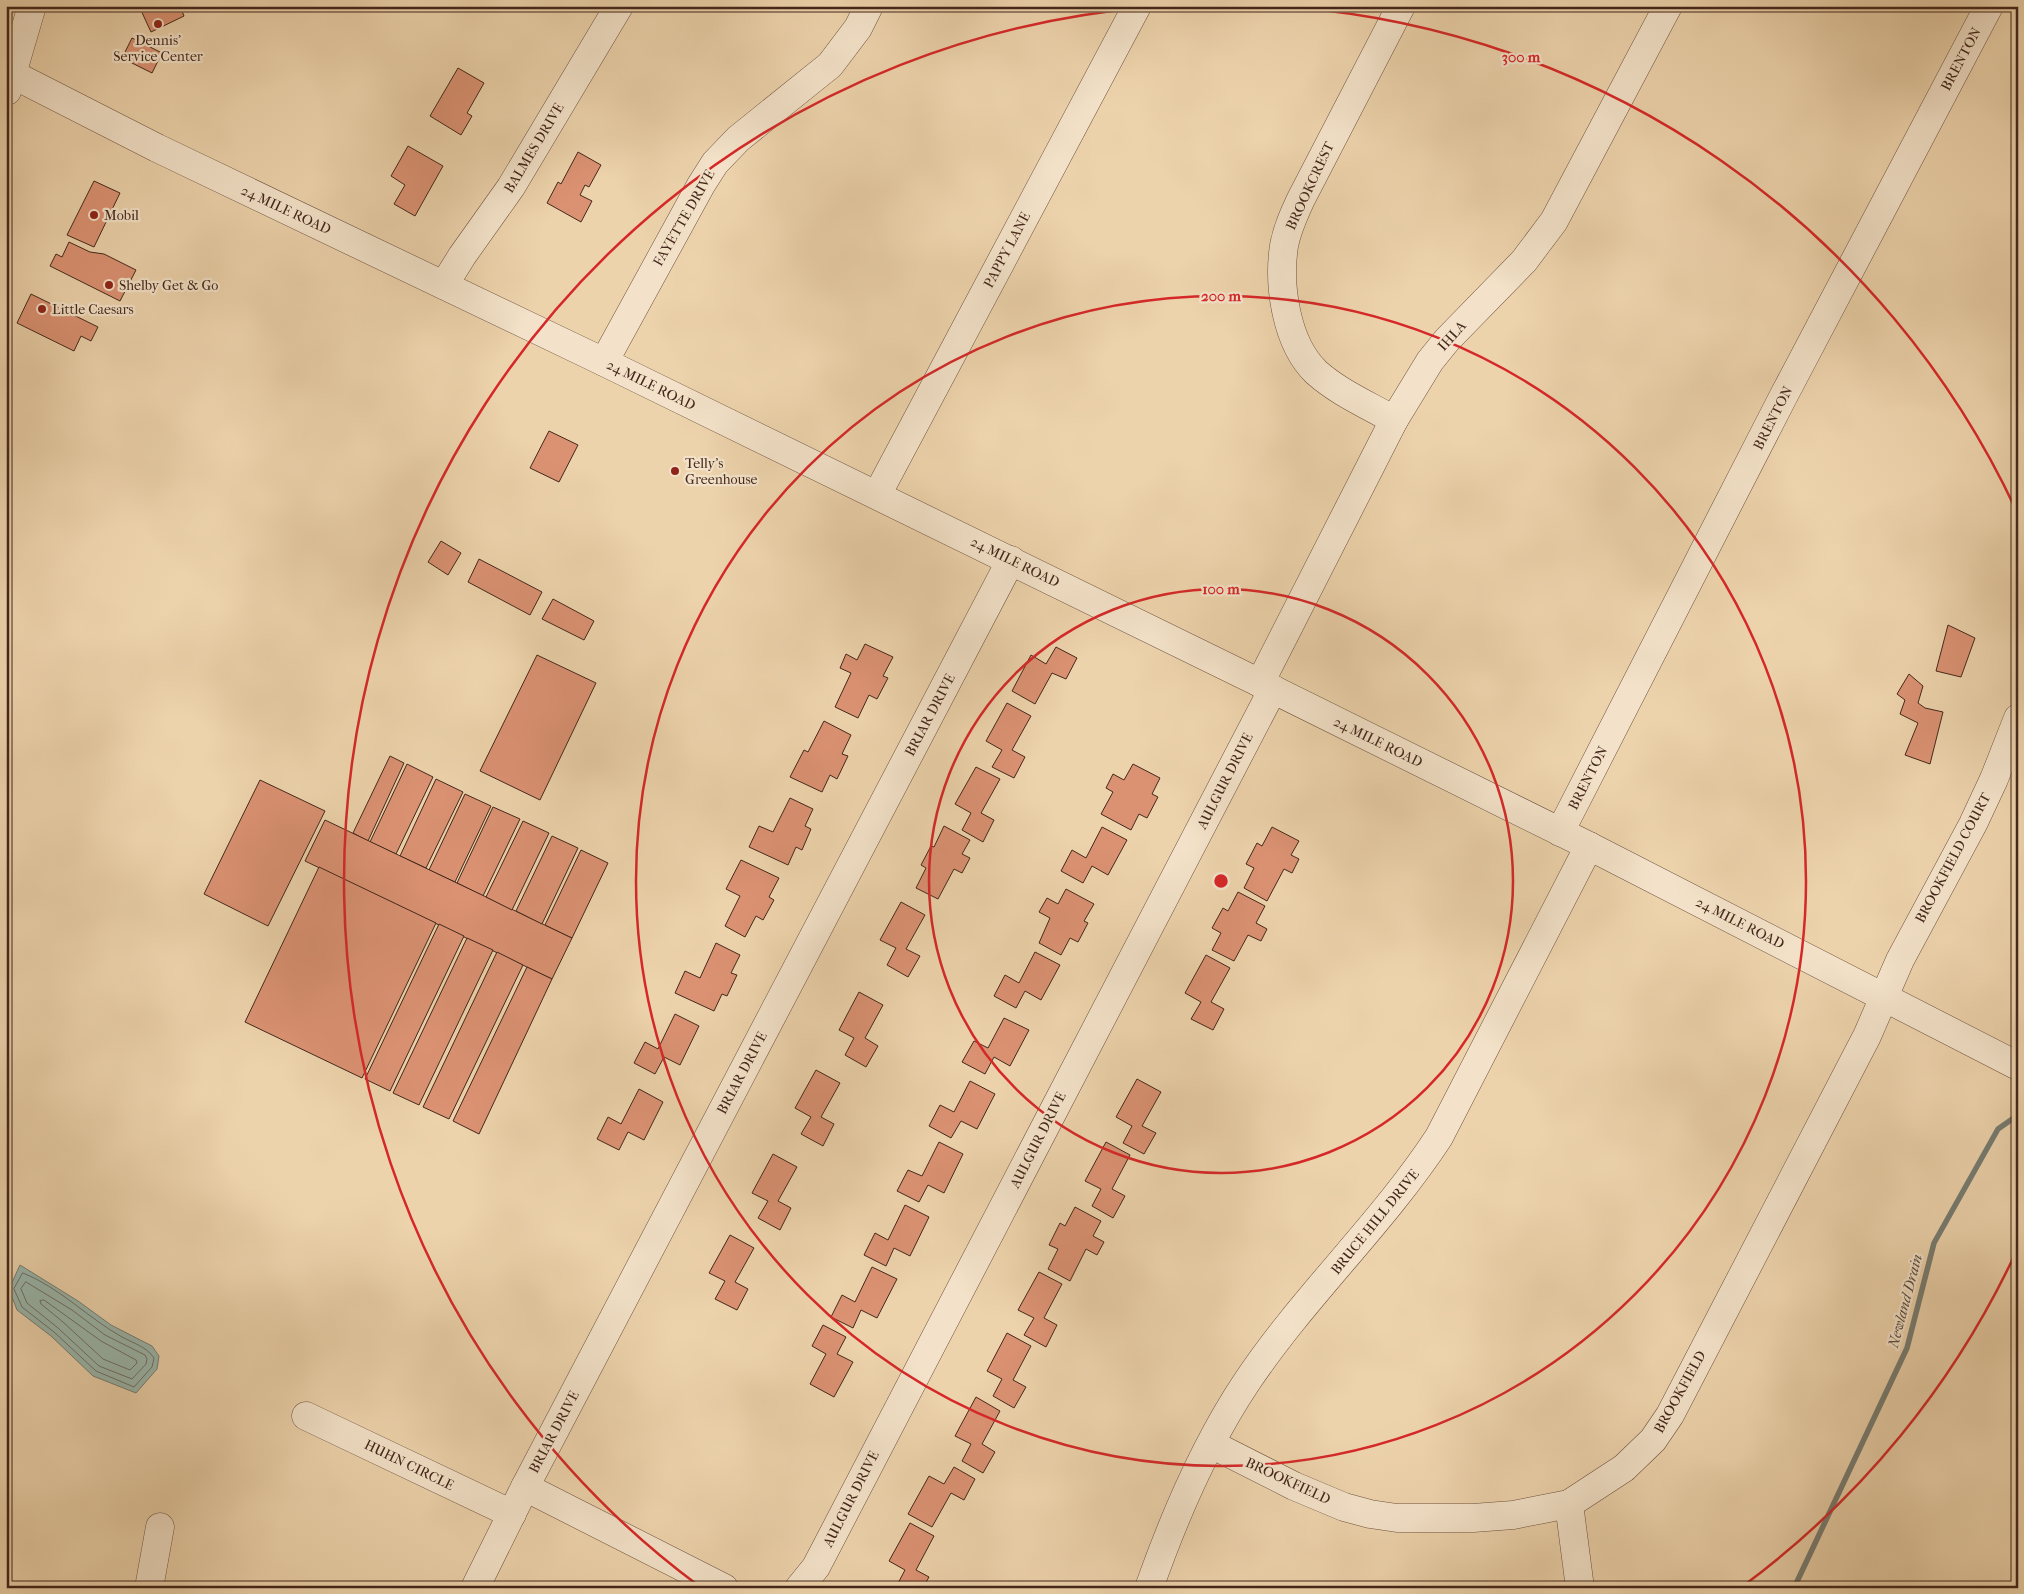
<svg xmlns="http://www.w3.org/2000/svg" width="2024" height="1594" font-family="'IM FELL French Canon',serif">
	<rect width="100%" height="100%" fill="#edd3ac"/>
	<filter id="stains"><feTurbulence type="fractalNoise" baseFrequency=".004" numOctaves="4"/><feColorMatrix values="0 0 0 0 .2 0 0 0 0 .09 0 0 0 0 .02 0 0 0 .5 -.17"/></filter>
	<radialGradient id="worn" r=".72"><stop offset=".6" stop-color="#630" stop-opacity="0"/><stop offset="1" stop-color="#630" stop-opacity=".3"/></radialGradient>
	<path fill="#99b7ad" stroke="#777d73" d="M20,1265L78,1301L111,1325L152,1346L159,1356L157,1369L136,1393L93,1376L51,1336L17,1310L9,1289Z"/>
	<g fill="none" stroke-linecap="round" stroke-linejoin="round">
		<g stroke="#6e6f64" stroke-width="1">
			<path d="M23,1273C59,1287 88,1318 122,1337C133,1343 147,1347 154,1358L152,1367L134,1387L96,1371L54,1332L22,1307L14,1289Z"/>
			<path d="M26,1282L72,1310L105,1335L145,1355L147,1359L146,1364L132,1379L99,1366L58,1328L27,1303L21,1289Z"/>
			<path d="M44,1300L101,1341L136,1360L137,1363L130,1370L103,1359L63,1322L41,1304L40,1301Z"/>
		</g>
		<path stroke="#777d73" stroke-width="5.5" d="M1794,1588L1907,1348L1934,1243L1998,1129L2018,1115"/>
	</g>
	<g fill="#db9273" stroke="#43271b">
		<path d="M139,6H180L184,16L151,32Z"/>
		<path d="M132,38L162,53L152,73L122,58Z"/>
		<path d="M458,68L484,83L467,113L472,116L461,135L430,116Z"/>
		<path d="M408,146L443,166L415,216L394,204L405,185L391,176Z"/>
		<path d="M578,152L601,165L589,187L585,185L580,195L592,201L581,222L547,203L558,182L561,184Z"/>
		<path d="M94,181L120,193L94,247L67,235Z"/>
		<path d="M69,242L90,252L104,254L136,270L120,301L50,266L56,254L62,257Z"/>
		<path d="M31,294L98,327L91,341L81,336L74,351L17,323Z"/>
		<path d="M549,431L578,445L559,482L530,468Z"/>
		<path d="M6,535L11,536L6,552Z"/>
		<path d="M441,541L461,553L448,575L428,562Z"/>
		<path d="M479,559L542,592L530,615L468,582Z"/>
		<path d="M553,599L594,621L584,640L542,619Z"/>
		<path d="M1948,625L1975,638L1961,677L1936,671Z"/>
		<path d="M865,644L893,657L883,676L888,678L877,699L869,695L858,718L835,707L851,673L840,668L846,654L857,660Z"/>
		<path d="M1056,647L1077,658L1066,679L1052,673L1035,704L1012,691L1031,655L1046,664Z"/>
		<path d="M537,655L596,683L540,800L480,771Z"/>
		<path d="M1909,674L1923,686L1918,703L1925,708L1943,712L1930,764L1905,755L1918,723L1900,714L1905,700L1897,694Z"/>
		<path d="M1007,703L1031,716L1012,750L1025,757L1014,778L992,767L1002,750L986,741Z"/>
		<path d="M824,721L851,735L842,754L848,756L837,779L830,775L822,792L790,777L804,750L808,752Z"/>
		<path d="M390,756L404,763L368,841L353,833Z"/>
		<path d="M407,764L433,777L396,854L370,842Z"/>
		<path d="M1133,764L1160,778L1152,794L1158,797L1147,818L1139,814L1131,830L1101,814L1113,792L1106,788L1113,774L1124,780Z"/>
		<path d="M976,767L1000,779L981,813L994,820L983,842L962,830L971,813L955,804Z"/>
		<path d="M436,779L463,792L426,868L400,856Z"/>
		<path d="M260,780L325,811L268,926L204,894Z"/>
		<path d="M465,794L491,806L455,882L429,870Z"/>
		<path d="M790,798L813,809L805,826L811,829L802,850L796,847L788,865L749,847L759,826L773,832Z"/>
		<path d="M493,807L520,819L483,896L457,883Z"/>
		<path d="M325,820L572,938L552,979L305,861Z"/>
		<path d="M523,821L549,833L512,910L486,897Z"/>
		<path d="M944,826L970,840L962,854L970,858L962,873L954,869L938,899L916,888L926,868L921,865L931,846L934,847Z"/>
		<path d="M1102,827L1127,840L1108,875L1092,866L1083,883L1061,871L1072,850L1086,858Z"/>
		<path d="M1272,827L1299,841L1291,855L1299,859L1292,873L1284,869L1267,901L1244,888L1254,868L1246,864L1257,843L1262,846Z"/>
		<path d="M552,836L578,848L542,924L516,911Z"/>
		<path d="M581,850L608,863L572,938L545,925Z"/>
		<path d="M741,860L779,878L769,897L774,900L763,920L756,916L745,937L725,926L740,896L726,889Z"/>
		<path d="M319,867L436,923L362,1078L245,1022Z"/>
		<path d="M1066,889L1094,904L1084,921L1088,923L1078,942L1070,938L1061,955L1039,943L1050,918L1039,912L1047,898L1058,904Z"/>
		<path d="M1238,892L1265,906L1256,923L1267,929L1261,941L1248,935L1234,961L1212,950L1221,933L1212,928L1223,908L1228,911Z"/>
		<path d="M901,902L925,915L906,949L920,956L908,977L887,965L896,948L880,940Z"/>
		<path d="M439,924L464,936L390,1091L365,1079Z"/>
		<path d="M467,938L493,950L419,1105L393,1093Z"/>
		<path d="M716,943L740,955L731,973L737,975L727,996L722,994L714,1011L675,993L685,971L700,978Z"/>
		<path d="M497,952L523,965L449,1119L423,1107Z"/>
		<path d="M1035,952L1060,965L1041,1000L1025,991L1016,1008L994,996L1005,975L1019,983Z"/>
		<path d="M1206,955L1230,968L1211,1002L1224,1009L1213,1030L1191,1019L1201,1002L1185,993Z"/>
		<path d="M527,967L552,979L479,1134L453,1121Z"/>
		<path d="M859,992L883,1005L865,1038L878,1046L866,1067L845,1055L854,1038L839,1030Z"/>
		<path d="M675,1014L699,1026L680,1065L664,1057L655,1074L634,1063L645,1042L658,1049Z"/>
		<path d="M1004,1018L1029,1030L1010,1066L994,1057L985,1074L962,1062L974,1041L988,1048Z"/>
		<path d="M816,1070L840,1083L821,1117L834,1124L823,1146L801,1134L811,1117L795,1108Z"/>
		<path d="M1137,1079L1161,1092L1142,1126L1156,1133L1144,1154L1123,1143L1132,1126L1116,1117Z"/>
		<path d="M970,1081L995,1094L977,1129L961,1121L951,1138L929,1126L940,1105L954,1112Z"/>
		<path d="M639,1089L663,1102L644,1140L628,1132L619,1150L597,1139L608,1117L621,1124Z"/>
		<path d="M939,1142L963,1154L944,1193L928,1185L919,1202L897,1191L908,1170L922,1176Z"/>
		<path d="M1106,1142L1130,1155L1112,1189L1125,1196L1113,1218L1092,1206L1101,1189L1085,1181Z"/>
		<path d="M773,1154L797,1167L778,1201L791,1208L780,1230L758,1218L768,1201L752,1193Z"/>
		<path d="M905,1205L929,1217L910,1256L894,1248L886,1266L864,1255L875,1233L888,1240Z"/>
		<path d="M1075,1207L1101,1221L1093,1236L1104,1242L1097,1255L1086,1249L1070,1281L1048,1269L1058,1249L1049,1245L1060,1223L1065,1226Z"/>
		<path d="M730,1235L754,1248L735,1282L748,1289L737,1310L715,1299L725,1281L709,1273Z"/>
		<path d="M872,1267L897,1279L877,1318L861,1310L853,1328L831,1317L842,1295L855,1302Z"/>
		<path d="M1039,1272L1062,1284L1044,1318L1057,1325L1046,1347L1024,1335L1034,1318L1018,1310Z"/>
		<path d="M823,1325L846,1337L837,1354L853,1362L834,1397L810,1384L826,1354L812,1346Z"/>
		<path d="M1007,1333L1031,1346L1013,1380L1026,1387L1014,1408L993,1396L1002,1379L987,1371Z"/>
		<path d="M976,1397L1000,1411L982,1444L995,1452L983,1473L962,1461L971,1444L955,1436Z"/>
		<path d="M954,1467L975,1479L964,1500L951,1493L932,1527L908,1514L929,1476L944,1484Z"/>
		<path d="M910,1523L934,1536L916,1570L929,1577L923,1588L896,1587L905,1570L889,1561Z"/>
	</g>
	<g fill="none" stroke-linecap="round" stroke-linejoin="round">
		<defs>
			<g id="minor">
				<path d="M6,71L157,148L604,362L1260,683L1589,846L2018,1066"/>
				<path d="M7,91L32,6"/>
				<path d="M444,285L462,256L511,187L619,6"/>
				<path d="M604,362L701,185L715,163L738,139L830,65L858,28L869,6"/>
				<path d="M1394,420C1368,405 1338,392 1316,372C1286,343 1278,285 1284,246C1287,229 1294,214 1301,199L1401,6"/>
				<path d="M877,495L1137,6"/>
				<path d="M1260,683L1394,420L1430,361L1447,340L1524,261L1554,221L1668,6"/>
				<path d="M1560,832L1783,397L1989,6"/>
				<path d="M306,1416L512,1514"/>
				<path d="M1211,1444L1294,1486L1344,1507L1370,1514L1397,1518H1473L1513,1515L1569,1504L1624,1468L1653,1440L1670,1415L1867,1036L1900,960L1973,824L1994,779L2018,718"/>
				<path d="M525,1487L724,1588"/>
				<path d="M1569,1504L1580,1588"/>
				<path d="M149,1588L160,1527"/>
				<path d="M475,1588L525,1487L1011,560"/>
				<path d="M799,1588L816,1567L1273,689"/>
				<path d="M1149,1588C1174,1517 1204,1446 1246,1383C1304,1296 1382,1224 1439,1137L1589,846"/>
			</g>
		</defs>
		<use href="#minor" stroke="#6e523f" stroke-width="29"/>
		<use href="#minor" stroke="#f3e2c9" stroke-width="28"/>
	</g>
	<g fill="none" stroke="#d62828" stroke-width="2.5">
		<circle cx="1221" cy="881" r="292"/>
		<circle cx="1221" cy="881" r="585"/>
		<path d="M2016 1252A877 877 0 0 1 1743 1586M699 1586A877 877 0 0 1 1152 7M1290 7A877 877 0 0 1 2016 510"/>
	</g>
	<g fill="#8f2418" stroke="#f3e2c9" stroke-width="2">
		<circle cx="158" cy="24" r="5"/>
		<circle cx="94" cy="215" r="5"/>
		<circle cx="109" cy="285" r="5"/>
		<circle cx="42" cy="309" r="5"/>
		<circle cx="675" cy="471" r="5"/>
	</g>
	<g text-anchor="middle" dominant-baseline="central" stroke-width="4.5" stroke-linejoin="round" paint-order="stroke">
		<g font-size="14" fill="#43271b" stroke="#f3e2c9" text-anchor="start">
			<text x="158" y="40" text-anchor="middle">Dennis'<tspan x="158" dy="16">Service Center</tspan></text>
			<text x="104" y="215">Mobil</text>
			<text x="119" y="285">Shelby Get &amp; Go</text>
			<text x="52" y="309">Little Caesars</text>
			<text x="685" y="463">Telly's<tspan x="685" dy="16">Greenhouse</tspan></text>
		</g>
		<g font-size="14" fill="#43271b" stroke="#f3e2c9">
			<text transform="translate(1961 59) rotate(-62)">BRENTON</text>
			<text transform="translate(534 148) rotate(-59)">BALMES DRIVE</text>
			<text transform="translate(1310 186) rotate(-65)">BROOKCREST</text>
			<text transform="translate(286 210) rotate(25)">24 MILE ROAD</text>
			<text transform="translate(684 218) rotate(-60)">FAYETTE DRIVE</text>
			<text transform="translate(1007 250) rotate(-62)">PAPPY LANE</text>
			<text transform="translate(1452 336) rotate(-48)">IHLA</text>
			<text transform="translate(651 385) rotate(26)">24 MILE ROAD</text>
			<text transform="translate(1773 418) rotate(-63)">BRENTON</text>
			<text transform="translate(1015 562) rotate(26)">24 MILE ROAD</text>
			<text transform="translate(930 715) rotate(-62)">BRIAR DRIVE</text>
			<text transform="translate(1378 742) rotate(26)">24 MILE ROAD</text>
			<text transform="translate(1588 778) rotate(-63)">BRENTON</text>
			<text transform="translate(1225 781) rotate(-63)">AULGUR DRIVE</text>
			<text transform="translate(1953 858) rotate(-62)">BROOKFIELD COURT</text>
			<text transform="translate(1740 923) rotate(27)">24 MILE ROAD</text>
			<text transform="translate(742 1073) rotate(-62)">BRIAR DRIVE</text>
			<text transform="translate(1038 1140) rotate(-63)">AULGUR DRIVE</text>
			<text transform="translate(1375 1222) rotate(-51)">BRUCE HILL DRIVE</text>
			<text transform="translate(1680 1392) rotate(-61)">BROOKFIELD</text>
			<text transform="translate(554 1432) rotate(-62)">BRIAR DRIVE</text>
			<text transform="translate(409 1465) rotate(26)">HUHN CIRCLE</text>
			<text transform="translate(1288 1481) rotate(25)">BROOKFIELD</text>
			<text transform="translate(851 1499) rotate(-63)">AULGUR DRIVE</text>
		</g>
		<g font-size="15" font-style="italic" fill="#584b40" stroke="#f3e2c9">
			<text transform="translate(1905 1301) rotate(-75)">Newland Drain</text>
		</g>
	</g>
	<circle cx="1221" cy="881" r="8" fill="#d62828" stroke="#f3e2c9" stroke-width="2.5"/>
	<g font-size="15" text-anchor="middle" font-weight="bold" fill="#d62828" stroke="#f3e2c9" stroke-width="4.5" stroke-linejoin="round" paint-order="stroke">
		<text x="1521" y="62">300 m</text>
		<text x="1221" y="301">200 m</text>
		<text x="1221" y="594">100 m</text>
	</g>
	<rect width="2024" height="1594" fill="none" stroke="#edd3ac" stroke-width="25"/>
	<rect x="8" y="8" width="2009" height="1579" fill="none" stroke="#43271b" stroke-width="2.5"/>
	<rect x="12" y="12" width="1999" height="1569" fill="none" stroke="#43271b"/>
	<rect width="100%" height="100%" filter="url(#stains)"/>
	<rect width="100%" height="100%" fill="url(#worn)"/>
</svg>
